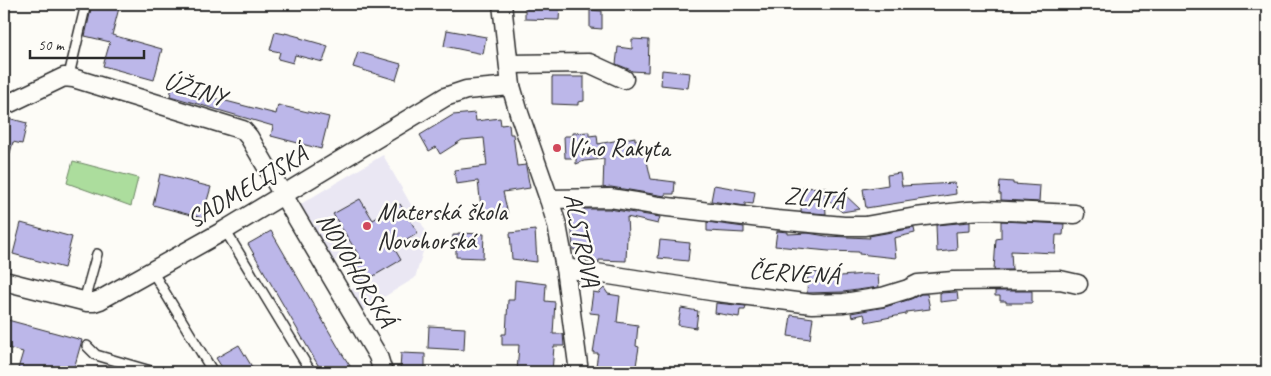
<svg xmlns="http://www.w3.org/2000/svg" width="1271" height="376" font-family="Caveat,sans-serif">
	<rect width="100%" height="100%" fill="#fdfcf7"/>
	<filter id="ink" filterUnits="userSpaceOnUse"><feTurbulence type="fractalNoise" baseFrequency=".02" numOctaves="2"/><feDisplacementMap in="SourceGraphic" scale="10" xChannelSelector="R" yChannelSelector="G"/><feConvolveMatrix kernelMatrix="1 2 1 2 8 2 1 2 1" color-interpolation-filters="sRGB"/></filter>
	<g filter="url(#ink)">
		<path fill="#eae7f3" d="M383,155L428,235L415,278L361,311L349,291L358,285L342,257L332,262L305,217L299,205Z"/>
		<path fill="#acdd9d" stroke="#6c8464" d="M73,161L138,178L131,206L67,183Z"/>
		<g fill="#bcb7e9" stroke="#2b2b2b">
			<path d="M91,4H120L112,35L162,49L154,80L103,66L110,42L85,36L91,9Z"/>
			<path d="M527,4H560L559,20L525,19V8H527Z"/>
			<path d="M590,10L602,11V29L590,28Z"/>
			<path d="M447,30L486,37L483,54L444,46Z"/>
			<path d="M275,32L285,34V33L300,37V38L328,46L323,62L295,55L293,63L278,59L280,52L270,50Z"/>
			<path d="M632,39L649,40L648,72L631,71V70L616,64L618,47L632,49Z"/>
			<path d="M358,52L401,64L396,80L353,67Z"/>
			<path d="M662,70L690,73L688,88L661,85Z"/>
			<path d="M552,77H584V101L578,102V105L552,104Z"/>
			<path d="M172,87L276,114L278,105L329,117L321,149L271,136L273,126L170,96Z"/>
			<path d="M475,113L476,121L500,118L501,125L509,124L510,134H513L517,166L526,165V167L530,188L503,192L508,214L482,216L478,181L456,184L454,170L487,166L484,138L462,140L440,154L436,147L429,151L420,135L453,115Z"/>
			<path d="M4,117L27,123L22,144L13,142L7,164L4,163Z"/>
			<path d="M589,132V136L597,135L598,144L635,137V140L642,139L651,179L675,182L674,194H665V196L611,187L603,188L604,159L584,161L576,164V158H565L564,136H573V133Z"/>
			<path d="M900,173L902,186L955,183L956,194L866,208L863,189L888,185L887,175Z"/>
			<path d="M160,174L211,187L202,218L153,205Z"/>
			<path d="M1000,181L1013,182V184L1040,186L1039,202L1001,200V194H999Z"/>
			<path d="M714,185L755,192L753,204L745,203V206L711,201Z"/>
			<path d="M825,187V194H844L860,209L842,212L825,197L826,214L801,212L802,194L803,188Z"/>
			<path d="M360,199L373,220L400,204L418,233L394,248L401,260L360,284L350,266L361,259L333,214Z"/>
			<path d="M568,209H609L660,217L658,224L627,217L628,235L627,236L626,261L599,260V263L585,260L586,249L573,250L571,216H569Z"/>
			<path d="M1001,221L1064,224L1063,235H1056L1055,253L1011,251L1012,270H994L996,239L1001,238Z"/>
			<path d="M707,222L744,227V233L707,231Z"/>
			<path d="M970,222V231L956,232L957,250L937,252L936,225Z"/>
			<path d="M21,223L72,237L64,268L13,254Z"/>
			<path d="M914,228L915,233L894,238L896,258L859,254V252L829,251L775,246L777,231L788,232V234L808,233L826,236L870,238L869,236Z"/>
			<path d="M535,230L537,262L512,259L510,233Z"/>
			<path d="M271,231L341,352L354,372H322L248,244Z"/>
			<path d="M458,233L484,234L483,258L456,257V247L452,246L453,235H458Z"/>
			<path d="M660,240L690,243L688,261L658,258Z"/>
			<path d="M808,272L829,273V277L865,274L878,275L879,287L843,292L807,293Z"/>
			<path d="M515,280L546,284L545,301L555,302L553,334H563L564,346H554L552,372H517L519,345H502V334H506L508,300H514Z"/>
			<path d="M604,288L608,294L620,296L617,322L638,325L636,346L639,347L635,372H595L598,353H593L599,314L590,313L593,292L599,293Z"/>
			<path d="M995,291H1032V303H1006V301H1000V296H995Z"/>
			<path d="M957,292L958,300L940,302V293Z"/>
			<path d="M921,294H927L930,309L906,312V314L866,322L864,314L852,317L851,313L885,307L911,299Z"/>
			<path d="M716,303L746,306L745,310H740L739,317L715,313Z"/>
			<path d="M681,308L698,311L696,328L678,325Z"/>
			<path d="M791,315L813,318L810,339L788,336Z"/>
			<path d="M4,319L82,340L73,372H17L23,352L4,347Z"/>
			<path d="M429,326L465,328L464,350L428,348Z"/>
			<path d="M239,345L255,372H225L216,358Z"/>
			<path d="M401,353L425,354V372L400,371Z"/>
		</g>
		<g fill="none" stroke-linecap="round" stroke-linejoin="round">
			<defs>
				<g id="lane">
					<path d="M73,78L70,71L85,8"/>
					<path d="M225,230L311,372"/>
					<path d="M152,271L213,372"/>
					<path d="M84,301L97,254"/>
					<path d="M87,346L96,355L154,372"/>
				</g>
				<g id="street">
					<path d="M502,4L511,86L519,113L549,199L557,225L565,268L579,372"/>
					<path d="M509,64L589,63L624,79"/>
					<path d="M4,101L10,103L64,77L73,78L243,130L249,137L378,356L383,372"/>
					<path d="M549,199L610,198L636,202L659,206L777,220L844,226H865L916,217L968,211L985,210L1075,214"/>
					<path d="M565,268L717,292L812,304L844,303L882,297L908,289L918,284L953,281L1060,280L1078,284"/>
					<path d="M4,281L87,302H94L100,300L225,230L445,97L466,90L511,86"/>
				</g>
			</defs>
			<use href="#lane" stroke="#2b2b2b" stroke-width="12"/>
			<use href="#street" stroke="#2b2b2b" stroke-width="21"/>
			<use href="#lane" stroke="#fdfcf7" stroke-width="9"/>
			<use href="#street" stroke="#fdfcf7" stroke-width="18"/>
		</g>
	</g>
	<g fill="#d1495b" stroke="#fdfcf7" stroke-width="2">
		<circle cx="557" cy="148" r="5"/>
		<circle cx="367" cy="226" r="5"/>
	</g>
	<g text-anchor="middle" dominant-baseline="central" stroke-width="5" stroke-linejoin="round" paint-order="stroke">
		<g font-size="25" fill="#2b2b2b" stroke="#fdfcf7">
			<text transform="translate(195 89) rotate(17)">ÚŽINY</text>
			<text transform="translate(247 187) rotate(-31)">SADMELIJSKÁ</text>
			<text transform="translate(814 198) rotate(5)">ZLATÁ</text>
			<text transform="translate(582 240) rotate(78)">ALSTROVA</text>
			<text transform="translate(356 270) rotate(59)">NOVOHORSKÁ</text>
			<text transform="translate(794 273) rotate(4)">ČERVENÁ</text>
		</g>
		<g font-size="25" fill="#2b2b2b" stroke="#fdfcf7" text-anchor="start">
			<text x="567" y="148">Víno Rakyta</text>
			<text x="377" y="212">Materská škola<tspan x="377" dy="29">Novohorská</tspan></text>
		</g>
	</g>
	<rect width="1271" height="376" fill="none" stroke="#fdfcf7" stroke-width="20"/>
	<rect x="10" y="10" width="1251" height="356" fill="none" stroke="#2b2b2b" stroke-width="2" filter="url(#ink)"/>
	<path d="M30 50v8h114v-8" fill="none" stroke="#2b2b2b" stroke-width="2.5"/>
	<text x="38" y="50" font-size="15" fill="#2b2b2b" stroke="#fdfcf7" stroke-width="4" paint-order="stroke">50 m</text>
</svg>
